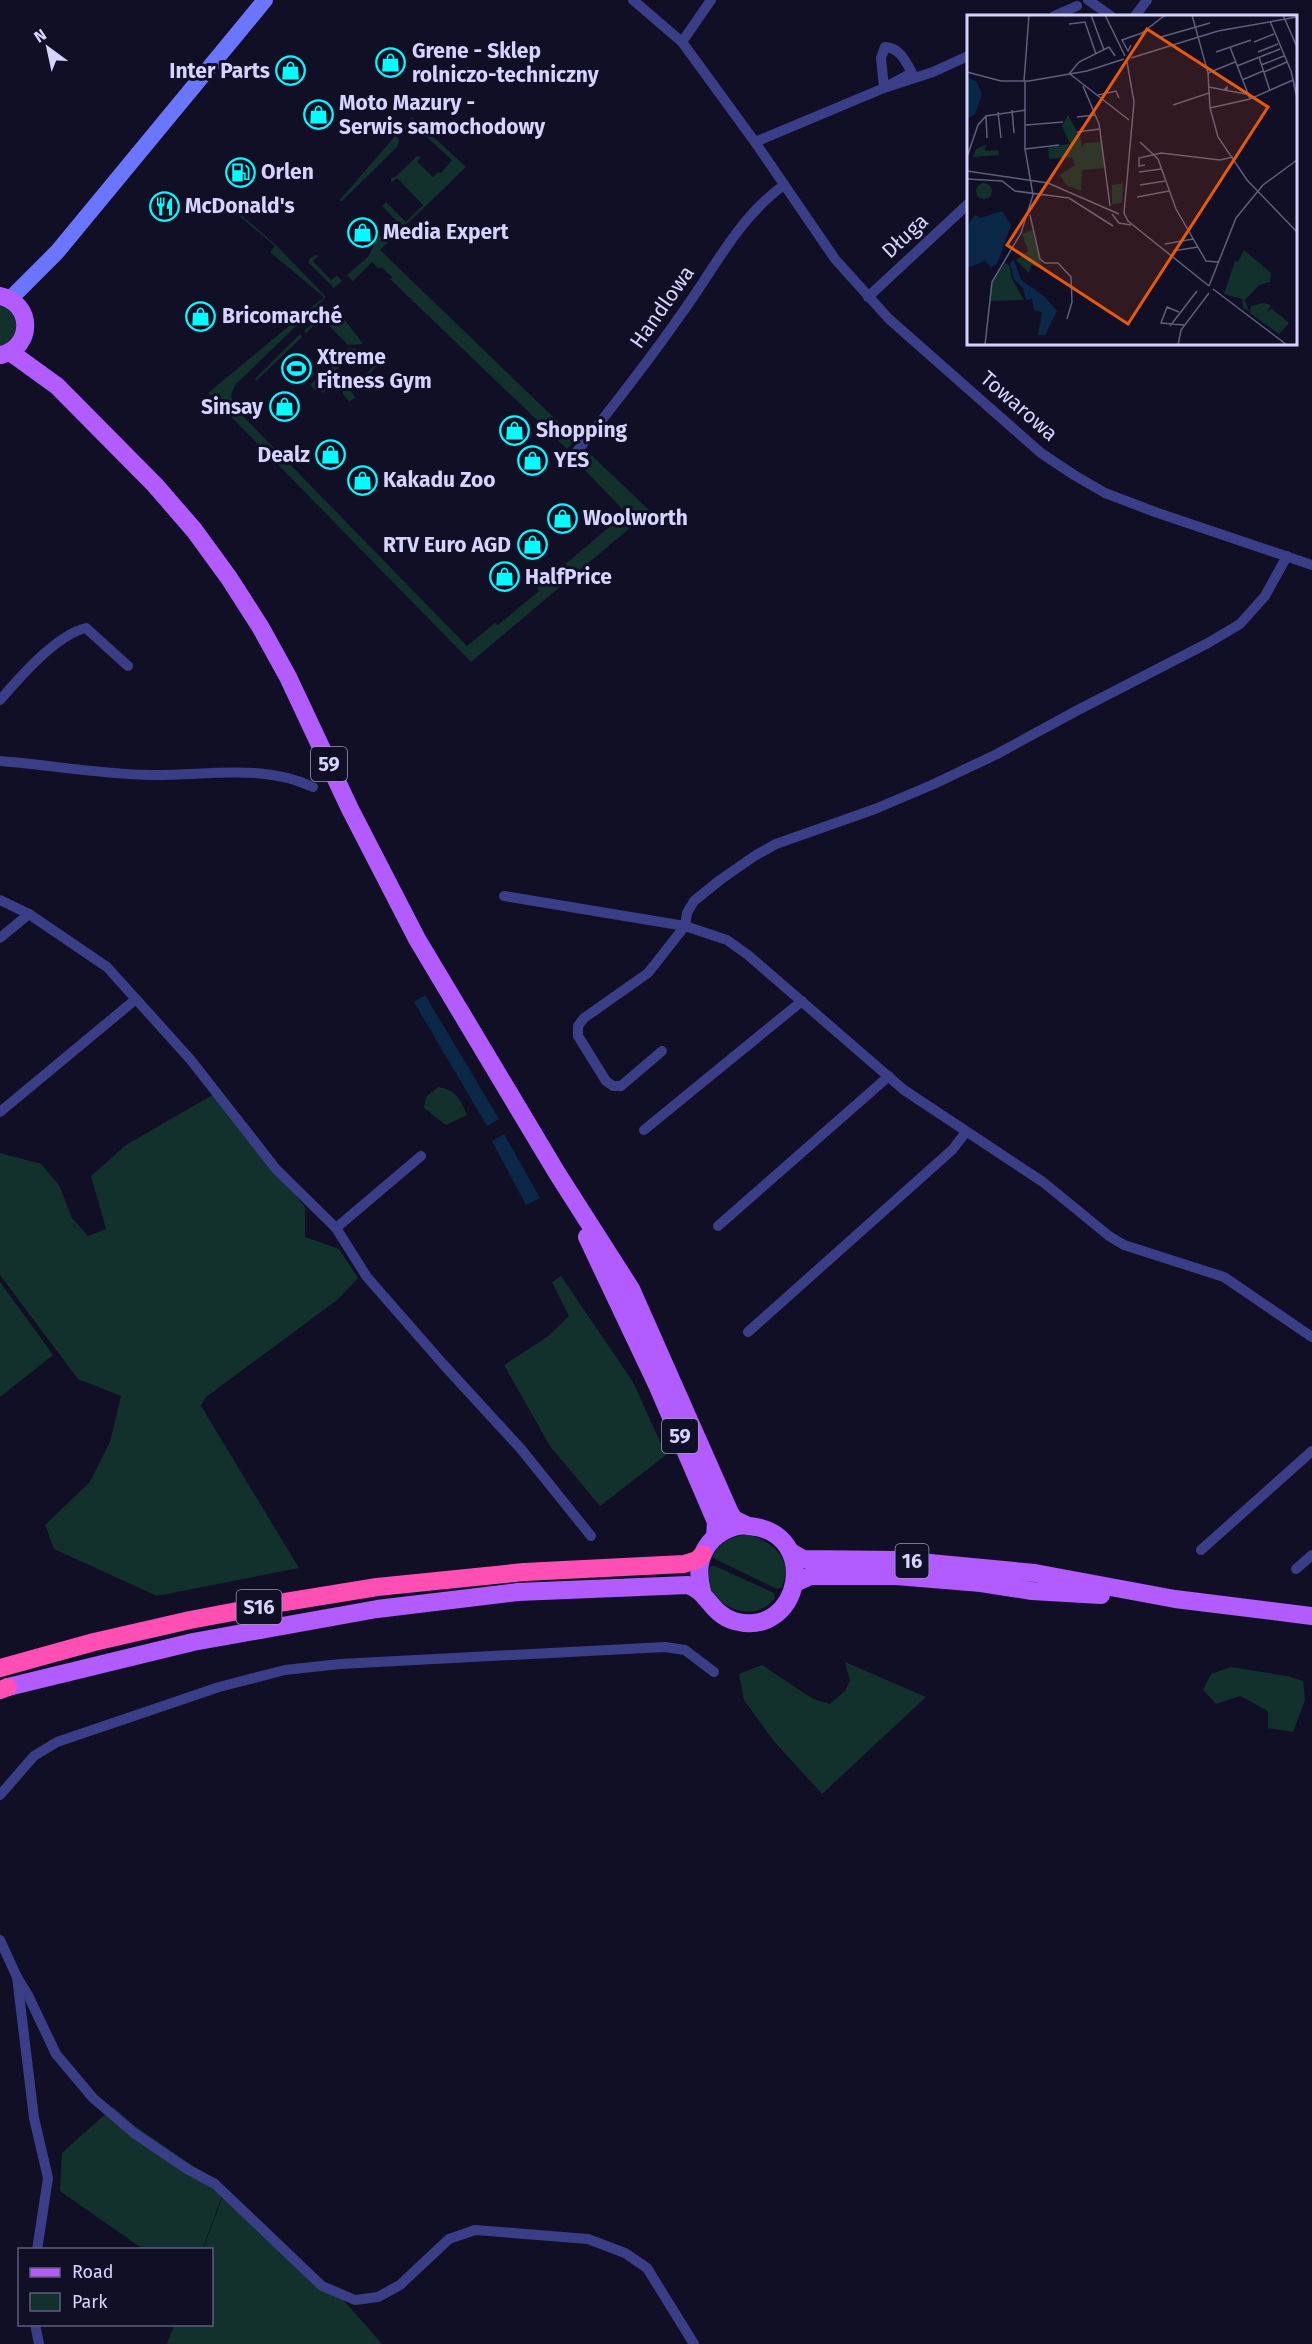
<svg xmlns="http://www.w3.org/2000/svg" width="1312" height="2344" font-family="'Fira Sans',sans-serif">
	<rect width="100%" height="100%" fill="#110f26"/>
	<g fill="#12312d">
		<path d="M412,117L466,167L380,250L576,439L567,449L390,279L392,277L381,267L379,269L372,262L353,281L347,275L369,256L375,241L396,220L382,206L386,202L406,222L423,205L397,178L391,183V178L395,177L417,156L421,157L417,162L433,177L438,172L441,173L452,160L419,130L414,136L403,127Z"/>
		<path d="M397,134L399,141L397,147L342,201H339Z"/>
		<path d="M239,213L278,247L326,297L236,384L231,394L233,406L467,646L495,623L498,625L539,591L537,588L626,513L579,464V458L585,449L650,511L471,662L208,393L324,297L270,252L275,246L237,214Z"/>
		<path d="M316,255L318,256L313,261L331,280L337,276L342,281L334,288L309,263V259Z"/>
		<path d="M0,305C22,313 22,338 0,347Z"/>
		<path d="M333,314L344,319L363,344L348,345L322,318L306,333L304,331L318,318Z"/>
		<path d="M300,334L302,337L256,381L255,379Z"/>
		<path d="M348,348L357,349L323,383L327,388L323,393L319,389L316,391L310,385Z"/>
		<path d="M374,355H378L387,366L381,362L351,392L356,398L349,401L343,394V389L346,383L352,388L379,361Z"/>
		<path d="M438,1087C456,1090 460,1099 467,1115L446,1125L424,1108L426,1097Z"/>
		<path d="M216,1093L305,1207V1237L339,1249L358,1278L337,1300L206,1397L201,1406L299,1568L157,1596L54,1549L45,1525L90,1482L110,1442L121,1396L78,1379L0,1275V1153L41,1164L59,1185L72,1218L88,1236L106,1229L91,1176L126,1145Z"/>
		<path d="M561,1276L633,1382L666,1455L600,1506L550,1446L504,1365L547,1337L569,1316L552,1282Z"/>
		<path d="M0,1282L53,1355L0,1397Z"/>
		<path d="M749,1535C774,1542 795,1561 781,1588L777,1589L713,1558C716,1543 734,1535 749,1535Z"/>
		<path d="M711,1566H715L774,1593L775,1598C748,1632 694,1594 711,1566Z"/>
		<path d="M845,1662L926,1697L822,1794L773,1740L744,1700L739,1674L762,1665L813,1699L830,1704L845,1691L850,1681Z"/>
		<path d="M1231,1667L1287,1676L1303,1681L1305,1700L1293,1732L1268,1728V1711L1240,1696L1216,1704L1203,1690L1211,1674Z"/>
		<path d="M113,2107L135,2126L225,2188L202,2250L143,2249L60,2191L62,2153Z"/>
		<path d="M226,2188L346,2303L382,2344H167L174,2325L212,2324V2250L203,2249Z"/>
	</g>
	<g fill="#0b2849">
		<path d="M425,995L499,1119L487,1126L414,1002Z"/>
		<path d="M504,1134L540,1198L526,1205L492,1141Z"/>
	</g>
	<g fill="none" stroke-linecap="round" stroke-linejoin="round">
		<g stroke="#393e86" stroke-width="10">
			<path d="M633,0L682,42L755,142L835,259L889,319L1041,453L1074,475L1105,493L1155,512L1312,565"/>
			<path d="M1088,0L1111,16"/>
			<path d="M1054,16L1077,6"/>
			<path d="M1135,16L1147,0"/>
			<path d="M682,42L711,0"/>
			<path d="M755,142L884,88L912,73C905,60 900,48 885,47L881,58L884,88L933,72L968,56"/>
			<path d="M868,297L968,204"/>
			<path d="M574,455C611,409 648,362 682,313C714,269 739,217 784,185"/>
			<path d="M0,700C20,677 56,635 86,628L128,666"/>
			<path d="M0,761C50,765 100,774 150,775C205,776 261,763 313,787"/>
			<path d="M504,896L685,926L727,940L748,955L904,1090L1043,1182L1109,1236L1124,1245L1224,1277L1312,1337"/>
			<path d="M0,900L29,914L107,967L190,1059L276,1169L336,1228L367,1277L443,1364L521,1449L591,1536"/>
			<path d="M0,938L29,914"/>
			<path d="M662,1051L621,1086H613L606,1081L578,1036V1026L584,1018L648,973L685,926L687,913L694,901L720,880L756,855L776,844L875,809L934,784L997,754L1078,710L1208,643L1240,624L1265,596L1287,556"/>
			<path d="M0,1112L136,999"/>
			<path d="M644,1130L802,1001"/>
			<path d="M718,1226L889,1076"/>
			<path d="M336,1228L421,1156"/>
			<path d="M748,1332L952,1150L966,1132"/>
			<path d="M1201,1550L1312,1451"/>
			<path d="M1296,1569L1312,1555"/>
			<path d="M0,1795L34,1756L57,1742L219,1687L285,1670L340,1664L665,1647L685,1650L714,1672"/>
			<path d="M0,1940L17,1977L34,2118L48,2178L37,2250"/>
			<path d="M17,1977L28,1995L56,2054L93,2098L134,2133L187,2169L215,2184L322,2286L355,2300L378,2297L400,2285L449,2239L475,2230L588,2239L625,2253L647,2268L694,2344"/>
			<path d="M35,2324L39,2344"/>
		</g>
		<path stroke="#6b76ff" stroke-width="16" d="M10,299L57,252L265,0"/>
		<g stroke="#b25bff" stroke-width="18">
			<path d="M0,296C33,303 34,347 1,355"/>
			<path d="M10,352L57,386L155,485L194,530L229,578L261,628L288,677L350,809L417,939L557,1173L631,1289L730,1513L734,1519L746,1525"/>
			<path d="M587,1237L658,1387L716,1522L715,1537"/>
			<path d="M791,1552L803,1559L898,1560L1035,1573L1175,1599L1312,1616"/>
			<path d="M795,1583L810,1576H896L981,1583L1032,1591L1101,1595"/>
			<path d="M8,1687L193,1642L377,1609L518,1592L688,1585C708,1592 711,1614 734,1621C801,1640 822,1532 749,1526C736,1524 722,1530 712,1540C697,1556 697,1575 703,1595"/>
		</g>
		<g stroke="#ff4fb4" stroke-width="18">
			<path d="M0,1668L94,1642L190,1620L285,1602L377,1587L524,1572L684,1564L697,1560L703,1554"/>
			<path d="M0,1690L8,1687"/>
		</g>
	</g>
	<defs>
		<symbol id="shop-ring" viewBox="-11 -11 22 22"><circle r="9.5" fill="#110f26" stroke="#00feff" stroke-width="1.5"/><path d="M-5-2.5h2.3a2.7 3.5 0 0 1 5.4 0H5L5.5 6h-11ZM-1.5-2.5h3a1.5 2.3 0 0 0-3 0Z" fill="#00feff"/></symbol>
		<symbol id="fuel-ring" viewBox="-11 -11 22 22"><circle r="9.5" fill="#110f26" stroke="#00feff" stroke-width="1.5"/><path d="M-5.5-6h7V0h2V4h1.3V-2.5L3-4.5l.8-.8L6-3V5H2.5V1h-1V6h-7ZM-4.2-4.7v3.2H.2V-4.7Z" fill="#00feff"/></symbol>
		<symbol id="restaurant-ring" viewBox="-11 -11 22 22"><circle r="9.5" fill="#110f26" stroke="#00feff" stroke-width="1.5"/><path d="M-5-6h1v4h1v-4h1v4h1v-4h1v5L-1.5 .5V6h-2V.5L-5-1ZM5-6V6H3V1.5H1.5Q1.5-4 5-6Z" fill="#00feff"/></symbol>
		<symbol id="stadium-ring" viewBox="-11 -11 22 22"><circle r="9.5" fill="#110f26" stroke="#00feff" stroke-width="1.5"/><path d="M0-5a6.5 5 0 1 0 0 10a6.5 5 0 1 0 0-10ZM-3.5-1.8h7v3.6h-7Z" fill="#00feff"/></symbol>
	</defs>
	<g fill-rule="evenodd">
		<use href="#shop-ring" x="374" y="46" width="33" height="33"/>
		<use href="#shop-ring" x="274" y="54" width="33" height="33"/>
		<use href="#shop-ring" x="302" y="98" width="33" height="33"/>
		<use href="#fuel-ring" x="224" y="156" width="33" height="33"/>
		<use href="#restaurant-ring" x="148" y="190" width="33" height="33"/>
		<use href="#shop-ring" x="346" y="216" width="33" height="33"/>
		<use href="#shop-ring" x="184" y="300" width="33" height="33"/>
		<use href="#stadium-ring" x="280" y="352" width="33" height="33"/>
		<use href="#shop-ring" x="268" y="390" width="33" height="33"/>
		<use href="#shop-ring" x="498" y="414" width="33" height="33"/>
		<use href="#shop-ring" x="314" y="438" width="33" height="33"/>
		<use href="#shop-ring" x="516" y="444" width="33" height="33"/>
		<use href="#shop-ring" x="346" y="464" width="33" height="33"/>
		<use href="#shop-ring" x="546" y="502" width="33" height="33"/>
		<use href="#shop-ring" x="516" y="528" width="33" height="33"/>
		<use href="#shop-ring" x="488" y="560" width="33" height="33"/>
	</g>
	<g text-anchor="middle" dominant-baseline="central" stroke-width="6" stroke-linejoin="round" paint-order="stroke">
		<g fill="#110f26" stroke="#9a99be" stroke-width="1.5">
			<rect x="311" y="747" width="36" height="34" rx="4.5"/>
			<rect x="662" y="1419" width="36" height="34" rx="4.5"/>
			<rect x="895.5" y="1544" width="33" height="34" rx="4.5"/>
			<rect x="236.5" y="1590" width="45" height="34" rx="4.5"/>
		</g>
		<g font-size="20" font-weight="bold" fill="#d5d4ff">
			<text x="329" y="764">59</text>
			<text x="680" y="1436">59</text>
			<text x="912" y="1561">16</text>
			<text x="259" y="1607">S16</text>
		</g>
		<g font-size="21" font-weight="bold" fill="#d5d4ff" stroke="#110f26" text-anchor="start">
			<text x="412" y="51">Grene - Sklep<tspan x="412" dy="24">rolniczo-techniczny</tspan></text>
			<text x="270" y="71" text-anchor="end">Inter Parts</text>
			<text x="339" y="103">Moto Mazury -<tspan x="339" dy="24">Serwis samochodowy</tspan></text>
			<text x="261" y="172">Orlen</text>
			<text x="185" y="206">McDonald's</text>
			<text x="383" y="232">Media Expert</text>
			<text x="222" y="316">Bricomarché</text>
			<text x="317" y="357">Xtreme<tspan x="317" dy="24">Fitness Gym</tspan></text>
			<text x="263" y="407" text-anchor="end">Sinsay</text>
			<text x="536" y="430">Shopping</text>
			<text x="310" y="455" text-anchor="end">Dealz</text>
			<text x="554" y="460">YES</text>
			<text x="383" y="480">Kakadu Zoo</text>
			<text x="583" y="518">Woolworth</text>
			<text x="511" y="545" text-anchor="end">RTV Euro AGD</text>
			<text x="525" y="577">HalfPrice</text>
		</g>
		<g font-size="21" fill="#d5d4ff" stroke="#110f26">
			<text transform="translate(905 236) rotate(-43)">Długa</text>
			<text transform="translate(662 307) rotate(-55)">Handlowa</text>
			<text transform="translate(1019 406) rotate(41)">Towarowa</text>
		</g>
	</g>
	<g transform="translate(967 15)">
		<rect width="330" height="330" fill="#110f26"/>
		<path d="M101,100L114,124L115,133L118,128L135,127L137,153L115,155L114,176L99,170L93,160L108,150L105,142L82,144L81,132L103,129L95,111ZM19,130L18,136L31,135L32,140L6,142L9,134ZM156,165L155,188L145,189V170L154,169ZM9 176a8 8 0 1 1 16 0a8 8 0 1 1-16 0ZM65,215L75,253L64,250L62,258L49,245L61,236L55,219ZM277,235L304,258L303,267L292,270L278,285L282,296L276,293L275,284L257,279L268,246L271,247ZM38,248L42,250L45,264L57,285L22,286L26,266ZM296,288L304,290L300,297L305,294L322,308L312,319L283,298L284,291Z" fill="#12312d"/>
		<path d="M0,63L9,66L15,79L8,99L0,104ZM35,196L44,210L30,249L24,252L18,246L0,253V211L8,200L13,203ZM47,245L54,265L77,281L90,296L78,320H71L75,297L67,295L65,284L59,285L56,273L47,264L43,248Z" fill="#0b2849"/>
		<path fill="none" stroke="#5f5e7d" stroke-width="1.5" d="M124,0L137,35M138,0L158,41M225,0L241,58L243,93L251,122L280,165L330,217M316,0L330,32M303,6L324,56L330,83M102,9L118,7L129,39M194,22L243,8M287,27L307,19M164,30L161,36L155,25L175,18L198,0M263,32L283,84M249,37L284,25M291,37L311,29M292,42L303,76M164,43L251,16L330,2M160,47L167,87L157,198L161,206L242,271M294,50L317,41M270,51L313,34M0,57L34,66H62L120,56L157,44M297,57L320,47M241,58L268,47M102,59L112,47L142,32L148,41M103,59L162,105M275,65L296,56M57,66L62,0M116,71L132,109L143,191M242,72L257,75H260V72L257,75M257,75L279,79M131,80L149,76L152,83M206,90L242,78M243,93L283,84L326,65M45,95L47,118M31,97L34,123M19,102L20,123M110,102L128,100M59,110L96,107M110,117L133,114M173,127L191,144L209,194L239,246L251,247M58,134L92,130M0,142L11,110L19,101L59,95M178,150L172,151V143L194,138L253,145L266,142M0,156L81,168L152,199M172,157L194,154M0,164L35,166L48,176L102,183L146,211M173,170L198,166M170,182L202,176M145,199L152,208L164,210M63,200L73,244L78,248H91L104,262L105,287L100,304M198,229L226,224M206,236L231,232M242,271L269,203L296,170L330,145M246,274L320,330M212,297L200,292L194,308L217,310M203,311L230,276M18,330L25,267L54,218L66,180L58,134V66M211,330L214,315L242,278"/>
		<path fill="#e8590c" fill-opacity="0.15" stroke="#e8590c" stroke-width="3" d="M180,14L301,92L161,309L40,230Z"/>
		<rect width="330" height="330" fill="none" stroke="#d5d4ff" stroke-width="3"/>
	</g>
	<rect x="18" y="2248" width="195" height="78" fill="#110f26" stroke="#5f5e7d" stroke-width="1.5"/>
	<rect x="30" y="2268" width="30" height="9" fill="#b25bff" stroke="#5f5e7d" stroke-width="1.5"/>
	<text x="72" y="2278" font-size="18" fill="#d5d4ff">Road</text>
	<rect x="30" y="2293" width="30" height="18" fill="#12312d" stroke="#5f5e7d" stroke-width="1.5"/>
	<text x="72" y="2308" font-size="18" fill="#d5d4ff">Park</text>
	<g transform="translate(48 48) rotate(327)" stroke="#110f26" stroke-width="4.5" paint-order="stroke">
	<path d="M0-4.5L10 22L0 15L-10 22Z" fill="#d5d4ff"/>
	<text y="-9" font-size="16" font-weight="bold" text-anchor="middle" fill="#d5d4ff">N</text>
	</g>
</svg>
